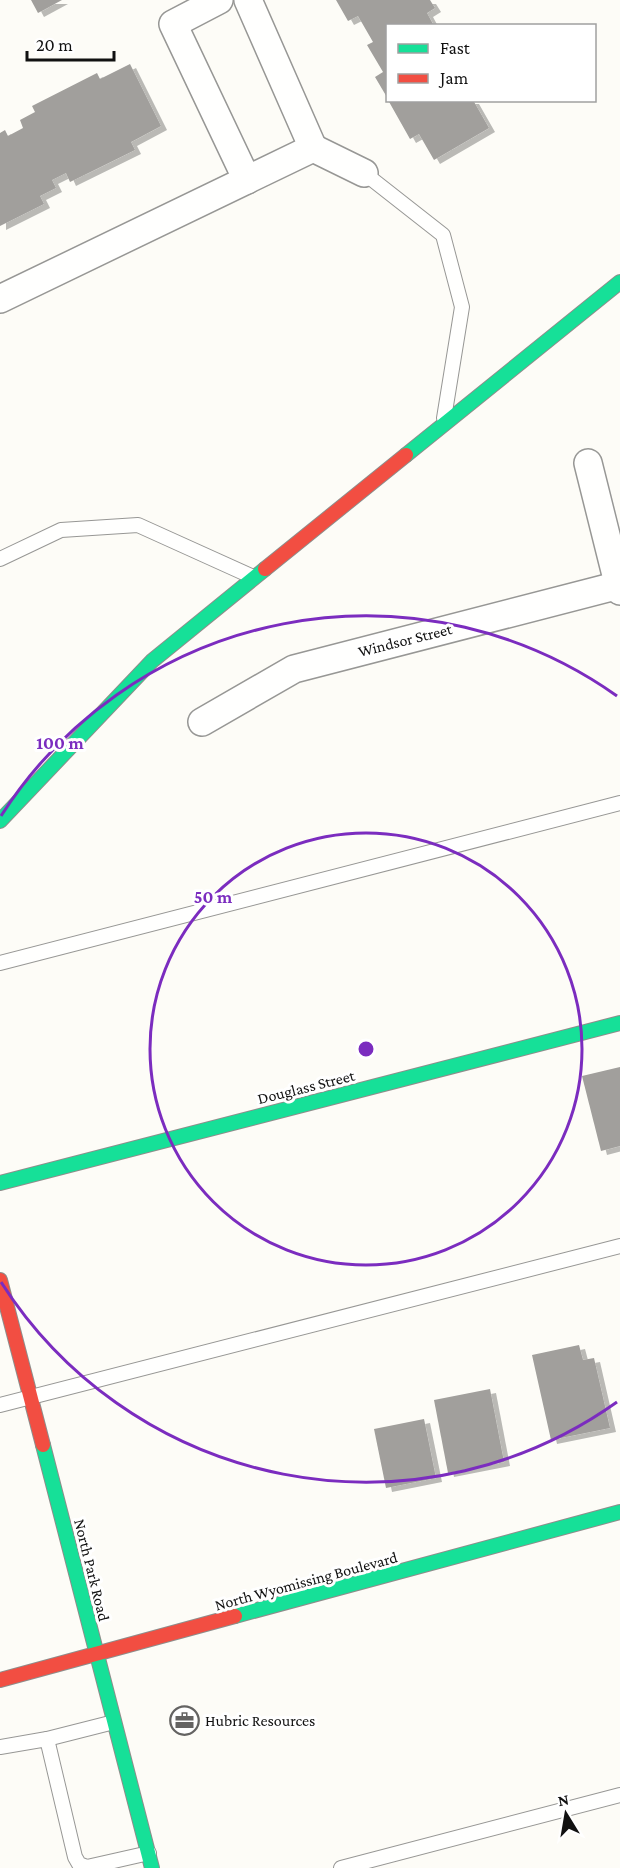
<svg xmlns="http://www.w3.org/2000/svg" width="620" height="1868" font-family="'Crimson Pro',serif">
	<defs>
		<filter id="shadow"><feDropShadow dx="6" dy="4" stdDeviation="0" flood-color="#0004"/></filter>
	</defs>
	<rect width="100%" height="100%" fill="#fdfcf7"/>
	<g fill="#a19f9c" filter="url(#shadow)">
		<path d="M31,0H62L38,13Z"/>
		<path d="M336,0H430L435,8L427,13L434,26H388V99L375,77L383,72L367,45L373,42L358,16L348,21Z"/>
		<path d="M130,64L161,126L131,142L135,150L70,182L66,173L52,180L56,188L40,196L44,204L0,226V133L5,130L8,136L23,128L20,120L35,112L32,106L97,73L100,79Z"/>
		<path d="M388,100H473L489,128L434,160L419,134L410,139Z"/>
		<path d="M620,1067V1146L601,1151L582,1076Z"/>
		<path d="M579,1345L583,1360L594,1358L610,1428L551,1440L532,1355Z"/>
		<path d="M490,1389L504,1462L448,1473L434,1400Z"/>
		<path d="M424,1419L436,1478L386,1488L374,1429Z"/>
	</g>
	<g fill="none" stroke-linecap="round" stroke-linejoin="round">
		<defs>
			<g id="lane">
				<path d="M364,173L443,235L462,307L444,418"/>
				<path d="M0,559L61,530L138,525L253,577"/>
				<path d="M0,963L620,803"/>
				<path d="M0,1405L620,1246"/>
				<path d="M47,1739L114,1722"/>
				<path d="M0,1747L47,1739L75,1857L79,1864L87,1867L149,1853"/>
				<path d="M341,1868L620,1795"/>
			</g>
			<g id="street">
				<path d="M219,0L173,24L247,180"/>
				<path d="M248,0L313,148"/>
				<path d="M0,299L313,148L364,173"/>
				<path d="M588,463L620,591"/>
				<path d="M202,722L294,669L619,585"/>
			</g>
			<g id="fast">
				<path d="M406,455L620,282"/>
				<path d="M0,821L152,661L265,569"/>
				<path d="M0,1183L620,1023"/>
				<path d="M43,1445L152,1868"/>
				<path d="M235,1616L620,1512"/>
			</g>
			<g id="jam">
				<path d="M265,569L406,455"/>
				<path d="M0,1280L43,1445"/>
				<path d="M0,1680L235,1616"/>
			</g>
		</defs>
		<use href="#lane" stroke="#979795" stroke-width="16"/>
		<use href="#street" stroke="#979795" stroke-width="30"/>
		<use href="#fast" stroke="#8e8d8b" stroke-width="16"/>
		<use href="#jam" stroke="#8e8d8b" stroke-width="16"/>
		<use href="#lane" stroke="#fffffe" stroke-width="14"/>
		<use href="#street" stroke="#fffffe" stroke-width="27"/>
		<use href="#fast" stroke="#16e098" stroke-width="14"/>
		<use href="#jam" stroke="#f24e42" stroke-width="14"/>
	</g>
	<g fill="none" stroke="#7b2cbf" stroke-width="3">
		<circle cx="366" cy="1049" r="216"/>
		<path d="M617 1402A433 433 0 0 1 1 1282M1 816A433 433 0 0 1 617 696"/>
	</g>
	<defs>
		<symbol id="office-ring" viewBox="-11 -11 22 22"><circle r="9.5" fill="#fff" stroke="#646362" stroke-width="1.5"/><path d="M-6-3h4V-5.5h4V-3h4V5H-6ZM-1-4.5V-3h2v-1.5ZM-6 0V1H6V0Z" fill="#646362"/></symbol>
	</defs>
	<g fill-rule="evenodd">
		<use href="#office-ring" x="168" y="1704" width="33" height="33"/>
	</g>
	<g text-anchor="middle" dominant-baseline="central" stroke-width="6" stroke-linejoin="round" paint-order="stroke">
		<g font-size="16" fill="#111" stroke="#fff">
			<text transform="translate(405 640) rotate(-14)">Windsor Street</text>
			<text transform="translate(306 1087) rotate(-14)">Douglass Street</text>
			<text transform="translate(92 1570) rotate(76)">North Park Road</text>
			<text transform="translate(306 1581) rotate(-15)">North Wyomissing Boulevard</text>
		</g>
		<g font-size="16" fill="#111" stroke="#fff" text-anchor="start">
			<text x="205" y="1720">Hubric Resources</text>
		</g>
	</g>
	<circle cx="366" cy="1049" r="9" fill="#7b2cbf" stroke="#fff" stroke-width="3"/>
	<g font-size="18" text-anchor="middle" font-weight="bold" fill="#7b2cbf" stroke="#fff" stroke-width="6" stroke-linejoin="round" paint-order="stroke">
		<text x="60" y="749">100 m</text>
		<text x="213" y="903">50 m</text>
	</g>
	<rect x="386" y="24" width="210" height="78" fill="#ffffff" stroke="#a0a0a0" stroke-width="1.5"/>
	<rect x="398" y="44" width="30" height="9" fill="#16e098" stroke="#a0a0a0" stroke-width="1.5"/>
	<text x="440" y="54" font-size="18" fill="#111111">Fast</text>
	<rect x="398" y="74" width="30" height="9" fill="#f24e42" stroke="#a0a0a0" stroke-width="1.5"/>
	<text x="440" y="84" font-size="18" fill="#111111">Jam</text>
	<g transform="translate(566 1814) rotate(349)" stroke="#ffffff" stroke-width="4.5" paint-order="stroke">
	<path d="M0-4.5L10 22L0 15L-10 22Z" fill="#111111"/>
	<text y="-9" font-size="16" font-weight="bold" text-anchor="middle" fill="#111111">N</text>
	</g>
	<path d="M27 51v9h87v-9" fill="none" stroke="#111111" stroke-width="3"/>
	<text x="36" y="51" font-size="18" fill="#111111" stroke="#ffffff" stroke-width="4.5" paint-order="stroke">20 m</text>
</svg>
